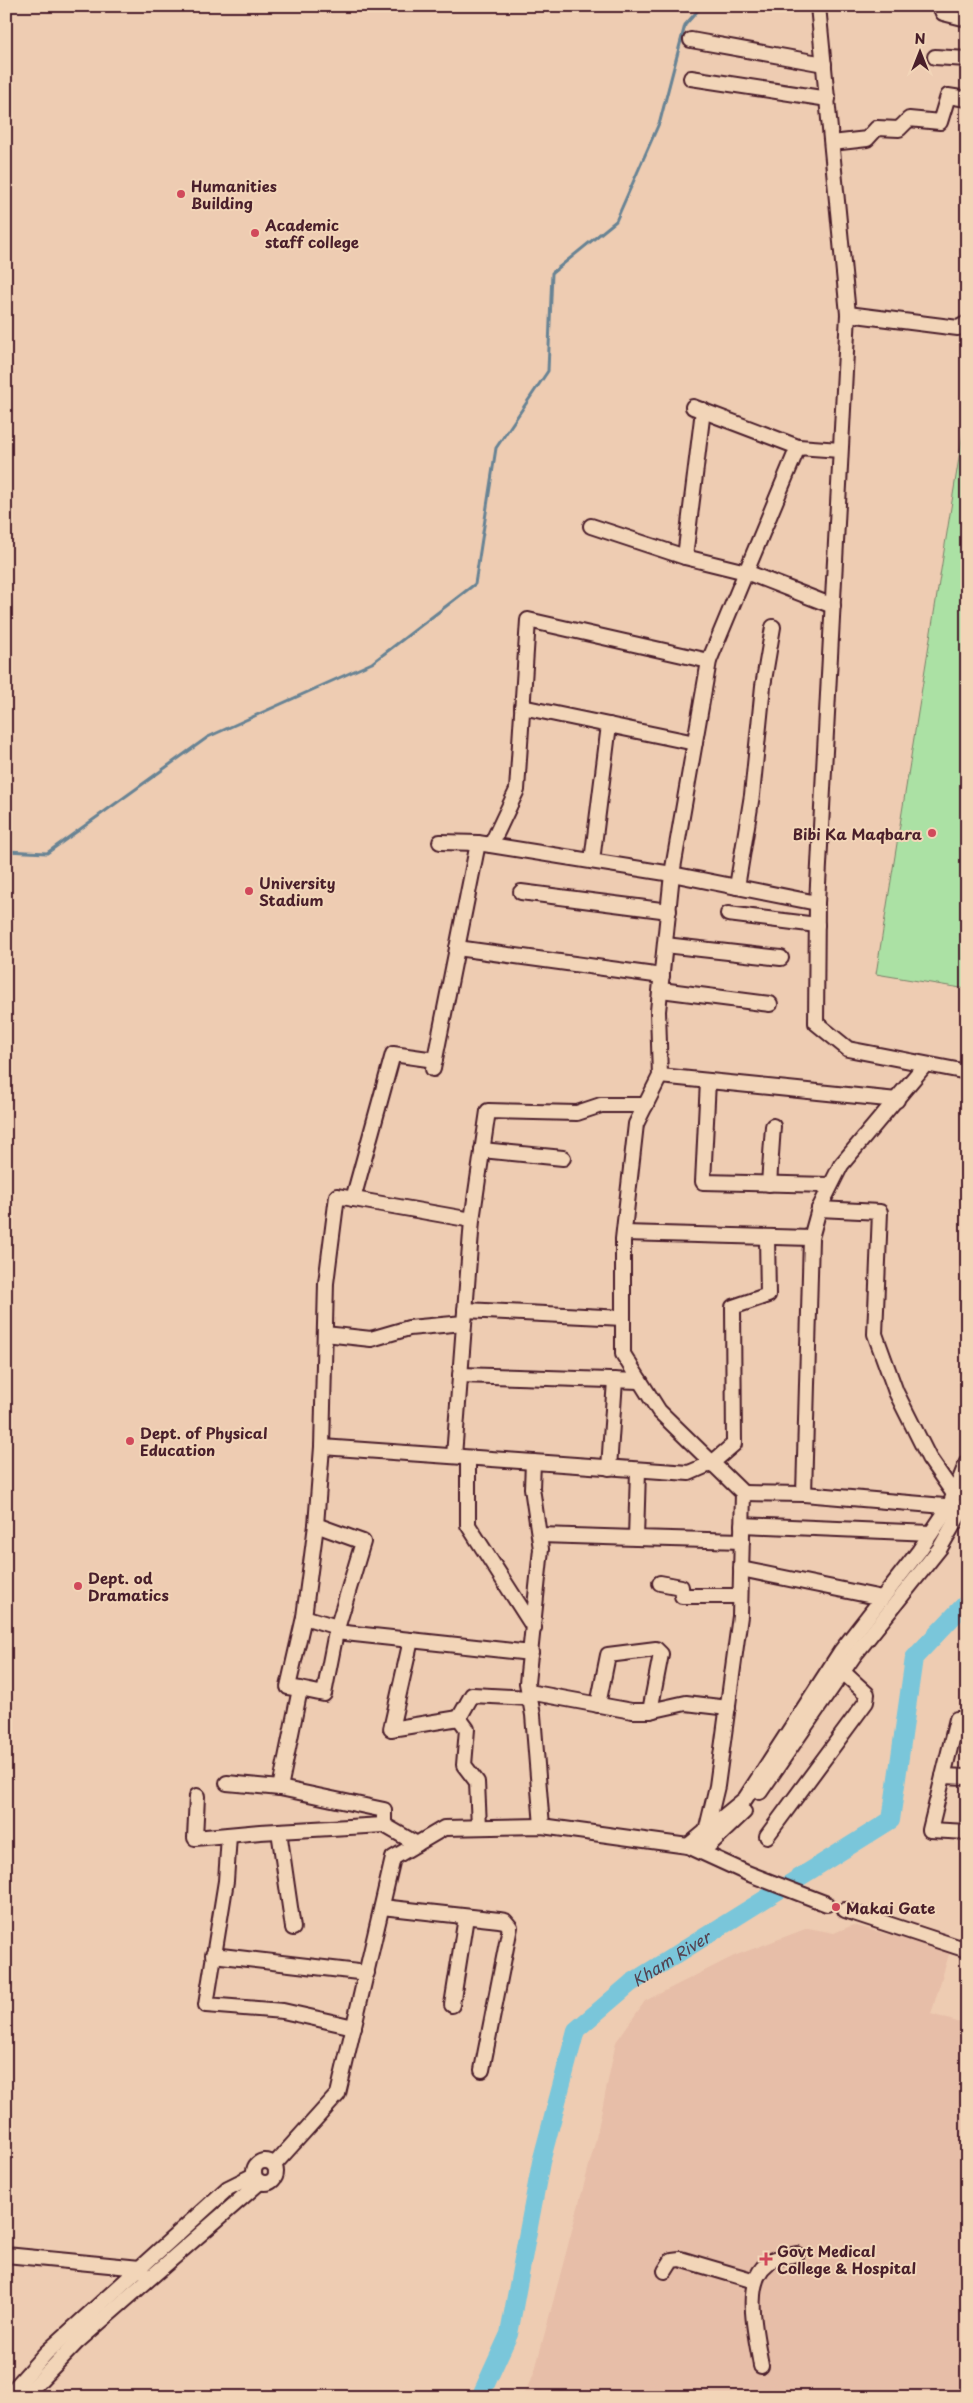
<svg xmlns="http://www.w3.org/2000/svg" width="973" height="2403" font-family="'Playpen Sans',sans-serif">
	<rect width="100%" height="100%" fill="#eeccb2"/>
	<filter id="ink" filterUnits="userSpaceOnUse"><feTurbulence type="fractalNoise" baseFrequency=".02" numOctaves="2"/><feDisplacementMap in="SourceGraphic" scale="10" xChannelSelector="R" yChannelSelector="G"/><feConvolveMatrix kernelMatrix="1 2 1 2 8 2 1 2 1" color-interpolation-filters="sRGB"/></filter>
	<g filter="url(#ink)">
		<path fill="#e7bea8" d="M853,1925L950,1951L931,2014L967,2025V2397H522L534,2374L595,2143L616,2042L645,2001L734,1956L808,1928L834,1933Z"/>
		<path fill="#abe1a4" stroke="#7a8068" d="M967,408V989L876,974Z"/>
		<g fill="none" stroke-linecap="round" stroke-linejoin="round">
			<path stroke="#678394" stroke-width="3" d="M6,851L47,853L208,737L372,663L475,584L496,448L548,371L552,273L616,221L660,121L685,25L702,6"/>
			<path stroke="#7ac6da" stroke-width="18" id="s1" d="M480,2397L509,2334L541,2162L576,2030L631,1983L891,1820L914,1658L967,1602"/>
			<defs>
				<g id="minor">
					<path d="M818,6L848,314L817,903L816,1023L848,1049L967,1072"/>
					<path d="M940,6L943,13L967,19"/>
					<path d="M691,40L824,64"/>
					<path d="M935,57L967,59"/>
					<path d="M691,78L828,99"/>
					<path d="M832,143L867,139L877,128L899,129L909,119L940,122L948,96L967,99"/>
					<path d="M848,314L958,328L967,323"/>
					<path d="M693,407L798,447"/>
					<path d="M591,526L685,557L746,572L833,606"/>
					<path d="M685,557L703,410"/>
					<path d="M522,707L695,743"/>
					<path d="M440,842L478,843L672,874L817,903"/>
					<path d="M491,845L517,790L528,620L709,661"/>
					<path d="M592,861L609,725"/>
					<path d="M737,887L752,795L763,686L773,627"/>
					<path d="M521,892L669,911"/>
					<path d="M728,914L817,925"/>
					<path d="M665,945L781,958"/>
					<path d="M457,948L662,976"/>
					<path d="M661,990L770,1004"/>
					<path d="M433,1069L478,843"/>
					<path d="M660,1076L897,1100"/>
					<path d="M708,1081L703,1182L830,1185"/>
					<path d="M482,1150L563,1158"/>
					<path d="M769,1184L773,1126"/>
					<path d="M353,1199L393,1054L435,1060"/>
					<path d="M819,1209L880,1212L875,1334L896,1392L929,1458L954,1494"/>
					<path d="M624,1233L811,1238"/>
					<path d="M465,1310L623,1318"/>
					<path d="M325,1334L371,1339L409,1328L464,1323"/>
					<path d="M460,1375L640,1381"/>
					<path d="M322,1447L689,1473L712,1463L734,1444L733,1307L768,1295L767,1237"/>
					<path d="M454,1456L472,1220L488,1111L577,1113L601,1105H646"/>
					<path d="M468,1458V1525L534,1628"/>
					<path d="M533,1462L532,1488L541,1549L527,1683L533,1715L542,1826"/>
					<path d="M609,1468L615,1380"/>
					<path d="M638,1470L636,1538L742,1541"/>
					<path d="M743,1493L804,1494L956,1507"/>
					<path d="M804,1494L811,1238L819,1209L841,1165L925,1065"/>
					<path d="M316,1525L363,1542L336,1632L324,1694L300,1689L280,1788L384,1810V1825L417,1844"/>
					<path d="M742,1525L931,1533"/>
					<path d="M540,1535L636,1538"/>
					<path d="M741,1569L882,1598"/>
					<path d="M660,1583L681,1587L682,1596H740"/>
					<path d="M304,1617L316,1525L322,1447L326,1283L337,1196L472,1220"/>
					<path d="M336,1632L531,1653"/>
					<path d="M411,1640L391,1729L459,1718"/>
					<path d="M300,1689L288,1687L304,1617L337,1627"/>
					<path d="M529,1692L632,1711H650L686,1703L728,1708"/>
					<path d="M598,1705L608,1655L656,1649L661,1654L650,1711"/>
					<path d="M967,1719H957L930,1830L967,1832"/>
					<path d="M943,1776L967,1777"/>
					<path d="M227,1783L280,1788"/>
					<path d="M760,1792L853,1657L940,1548L967,1501"/>
					<path d="M197,1796L195,1838L260,1832L384,1825"/>
					<path d="M479,1827L477,1782L464,1765L467,1729L459,1718L472,1695L530,1698"/>
					<path d="M279,1831L293,1928"/>
					<path d="M706,1832L717,1786L740,1616L743,1493L659,1411L623,1354V1239L636,1124L660,1076L658,1011L672,874L709,661L798,447L840,450"/>
					<path d="M229,1835L226,1881L206,2005L283,2011L354,2027"/>
					<path d="M767,1836L866,1702L867,1694L843,1672"/>
					<path d="M688,1846L745,1799L841,1651L919,1551L949,1507L967,1462"/>
					<path d="M702,1852L744,1812"/>
					<path d="M382,1907L499,1920L505,1921L510,1927L482,2070"/>
					<path d="M845,1910L967,1950"/>
					<path d="M213,1955L367,1973"/>
					<path d="M452,2005L466,1917"/>
					<circle cx="265" cy="2172" r="11"/>
					<path d="M274,2165L338,2094L393,1858L444,1828L542,1826L688,1846L747,1873L827,1904"/>
					<path d="M6,2255L140,2268L143,2271"/>
					<path d="M665,2271L672,2260L680,2259L755,2281"/>
					<path d="M761,2366C757,2338 741,2282 768,2263C775,2257 788,2256 797,2254"/>
					<path d="M7,2397L46,2353L228,2188L254,2175"/>
					<path d="M24,2397L77,2342L260,2182"/>
				</g>
			</defs>
			<use href="#minor" stroke="#4a1f2b" stroke-width="18"/>
			<use href="#minor" stroke="#f2d5b8" stroke-width="14"/>
		</g>
	</g>
	<g fill="#d1495b" stroke="#f2d5b8" stroke-width="2">
		<circle cx="181" cy="194" r="5"/>
		<circle cx="255" cy="233" r="5"/>
		<circle cx="932" cy="833" r="5"/>
		<circle cx="249" cy="891" r="5"/>
		<circle cx="130" cy="1441" r="5"/>
		<circle cx="78" cy="1586" r="5"/>
		<circle cx="836" cy="1907" r="5"/>
		<path d="M763.5 2251.5h5v5h5v5h-5v5h-5v-5h-5v-5h5z"/>
	</g>
	<g text-anchor="middle" dominant-baseline="central" stroke-width="4" stroke-linejoin="round" paint-order="stroke">
		<g font-size="15" font-weight="bold" fill="#4a1f2b" stroke="#f2d5b8" text-anchor="start">
			<text x="191" y="185">Humanities<tspan x="191" dy="17">Building</tspan></text>
			<text x="265" y="224">Academic<tspan x="265" dy="17">staff college</tspan></text>
			<text x="922" y="833" text-anchor="end">Bibi Ka Maqbara</text>
			<text x="259" y="882">University<tspan x="259" dy="17">Stadium</tspan></text>
			<text x="140" y="1432">Dept. of Physical<tspan x="140" dy="17">Education</tspan></text>
			<text x="88" y="1577">Dept. od<tspan x="88" dy="17">Dramatics</tspan></text>
			<text x="846" y="1907">Makai Gate</text>
			<text x="777" y="2250">Govt Medical<tspan x="777" dy="17">College &amp; Hospital</tspan></text>
		</g>
		<g font-size="16" font-style="italic" fill="#54404e" stroke="#f2d5b8">
			<text stroke="none"><textPath href="#s1" startOffset="500">Kham River</textPath></text>
		</g>
	</g>
	<rect width="973" height="2403" fill="none" stroke="#f2d5b8" stroke-width="25"/>
	<rect x="12" y="12" width="948" height="2378" fill="none" stroke="#4a1f2b" stroke-width="2" filter="url(#ink)"/>
	<g transform="translate(920 52)" stroke="#f2d5b8" stroke-width="4" paint-order="stroke">
	<path d="M0-4L9 19L0 12L-9 19Z" fill="#4a1f2b"/>
	<text y="-8" font-size="14" font-weight="bold" text-anchor="middle" fill="#4a1f2b">N</text>
	</g>
</svg>
